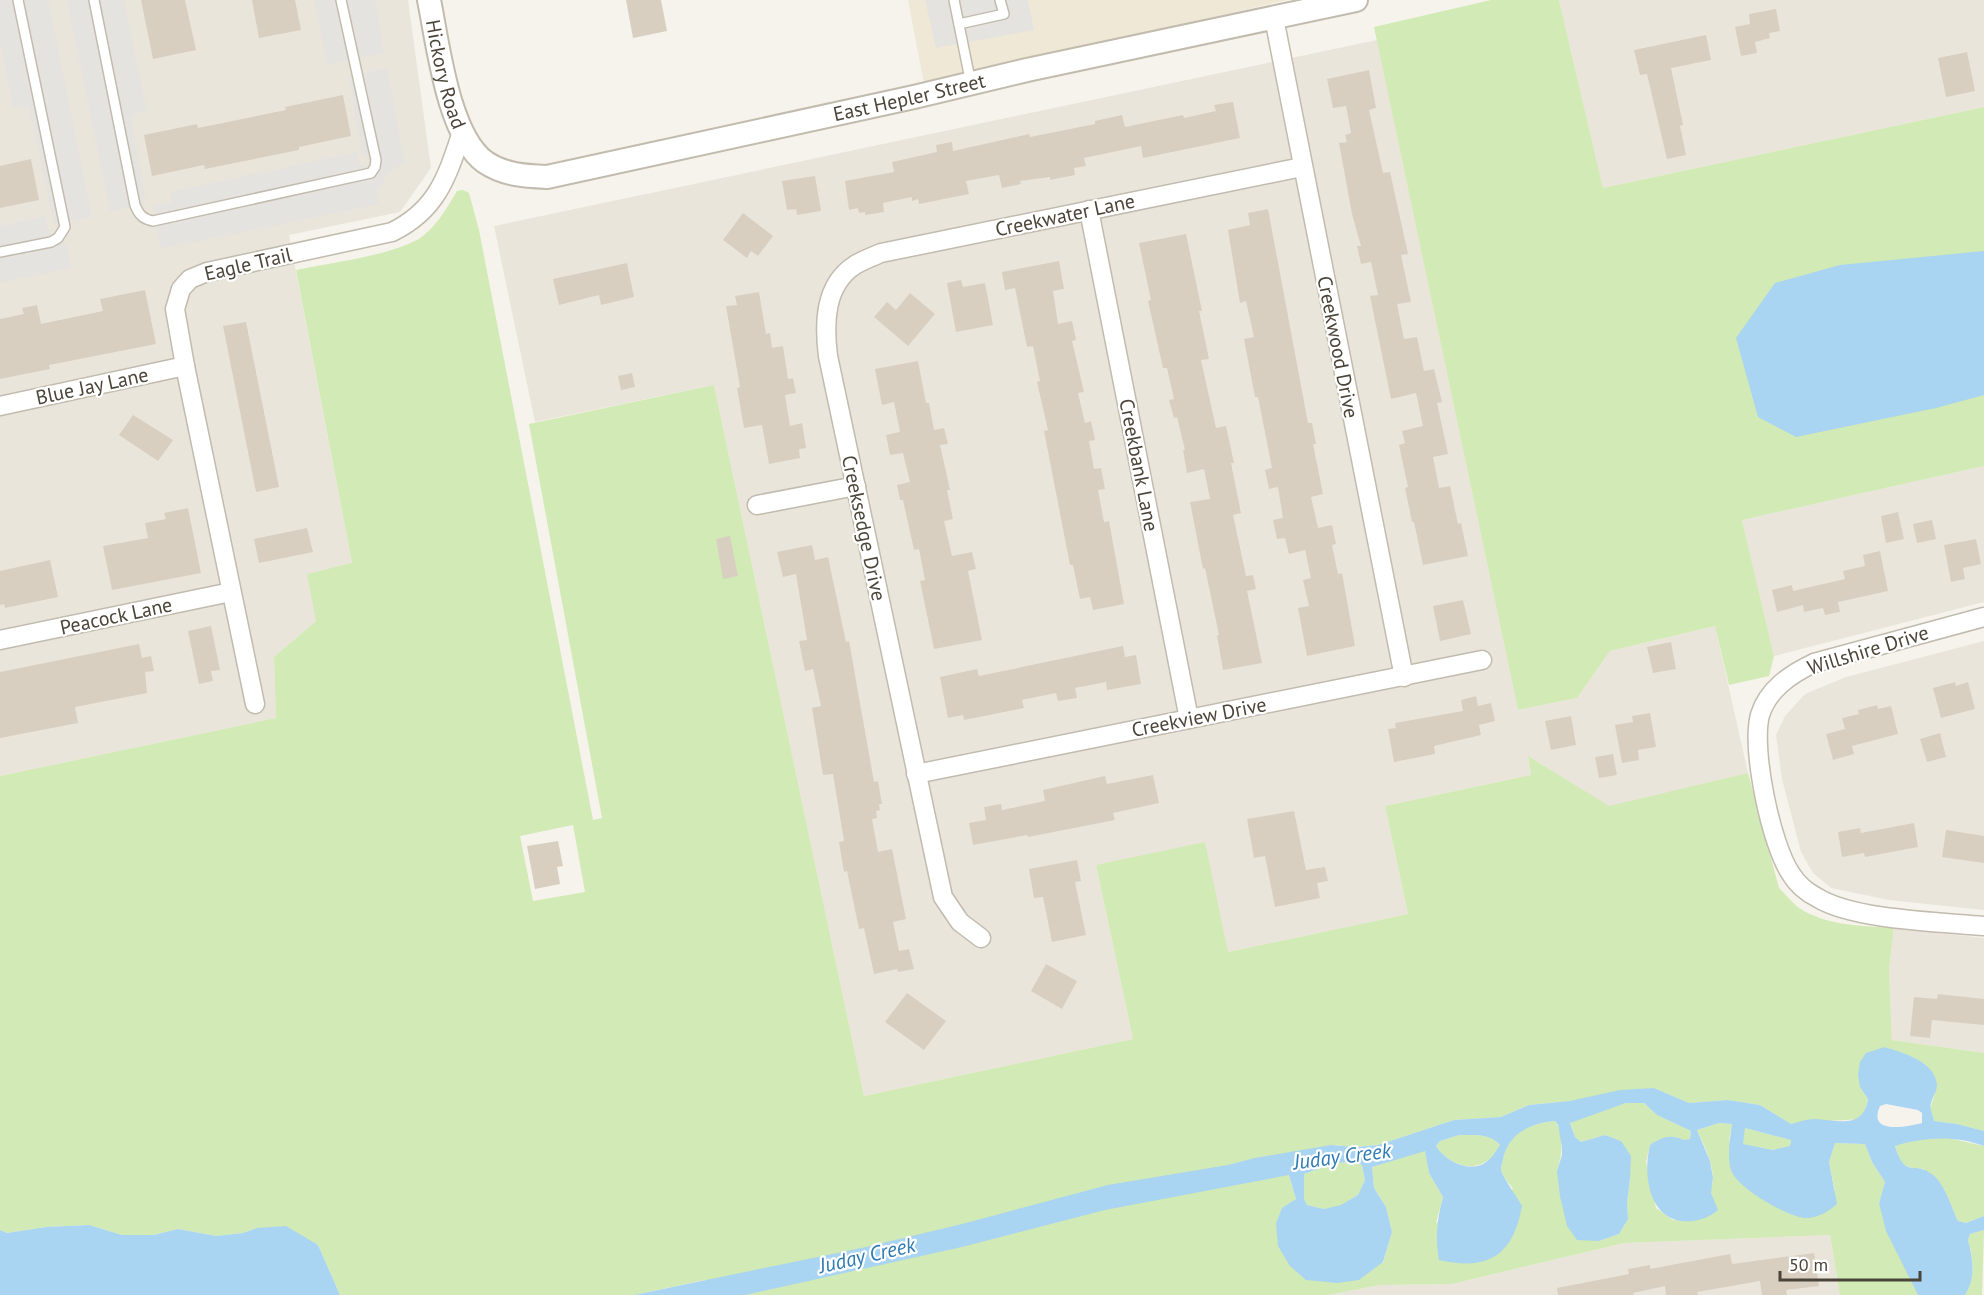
<svg xmlns="http://www.w3.org/2000/svg" width="1984" height="1295" font-family="'PT Sans',sans-serif">
	<rect width="100%" height="100%" fill="#f6f3ec"/>
	<g fill="#eae5da">
		<path d="M0,0H408L431,168L400,212L289,235L352,563L316,621L274,657L276,718L0,776Z"/>
		<path d="M1559,0H1984V107L1603,188Z"/>
		<path d="M1377,40L1518,710L1577,698L1610,651L1715,626L1748,773L1609,807L1528,756L1531,775L1385,806L1408,914L1228,952L1096,865L1133,1039L864,1096L714,385L535,422L494,226Z"/>
		<path d="M1984,466V602L1774,656L1742,520Z"/>
		<path d="M1984,641V910L1889,900L1831,888L1813,873L1801,852L1782,779L1776,735L1785,716L1805,694L1846,677Z"/>
		<path d="M1894,928L1984,938V1053L1892,1040L1889,970Z"/>
		<path d="M1830,1235L1840,1295H1328L1380,1285L1452,1284L1624,1243Z"/>
	</g>
	<path fill="#efe8d6" d="M908,0H1287L924,84Z"/>
	<g fill="#d2eab5" fill-rule="evenodd">
		<path d="M1491,0H1559L1603,188L1984,107V466L1742,520L1774,656L1769,676L1729,685L1715,626L1610,651L1577,698L1518,710L1374,27Z"/>
		<path d="M463,190L469,193L479,230L593,820L602,818L529,424L714,385L864,1096L1133,1039L1096,865L1205,842L1228,952L1408,914L1385,806L1531,775L1528,756L1609,806L1748,773L1779,888C1786,894 1792,903 1799,908C1827,926 1863,926 1894,928L1889,970L1892,1040L1984,1053V1131L1957,1124L1934,1121L1930,1109L1935,1093L1926,1065L1910,1056L1885,1047L1860,1087L1868,1099L1864,1113L1859,1119C1835,1122 1816,1119 1791,1124L1760,1105L1728,1100L1689,1103L1654,1088L1570,1101L1529,1105L1501,1117L1454,1120L1378,1145L1357,1147L1331,1145L1289,1175L1296,1199L1282,1209L1276,1223L1383,1263L1392,1232L1386,1207L1374,1188L1372,1167L1425,1150L1429,1173L1443,1197L1436,1223L1513,1189C1509,1183 1502,1176 1501,1169C1501,1164 1503,1159 1504,1155C1511,1131 1533,1123 1555,1121C1565,1137 1562,1155 1557,1171L1599,1241L1619,1234L1628,1219L1627,1203L1630,1179L1621,1141L1605,1135L1581,1142L1575,1137L1570,1122L1626,1103H1644L1657,1115L1691,1131L1690,1139C1673,1144 1668,1134 1650,1145L1646,1162L1656,1208L1673,1220L1688,1221C1695,1213 1704,1204 1709,1194C1720,1175 1705,1147 1697,1130L1719,1123L1732,1124L1729,1140L1835,1191L1829,1162L1835,1143L1865,1144L1872,1162L1885,1182L1879,1203L1918,1295H1840L1830,1235L1624,1243L1452,1284L1380,1285L1328,1295H709L705,1280L634,1295H340L318,1245L257,1228L243,1233L216,1236L178,1229L154,1235H122L89,1225L46,1227L7,1233L0,1230V776L276,718L274,657L316,621L307,574L352,563L296,270C329,263 397,255 423,236C438,224 447,208 457,191ZM573,825L585,892L533,901L520,836Z"/>
		<path d="M1745,1128L1791,1140L1790,1147L1773,1150L1742,1144Z"/>
		<path d="M1459,1135C1474,1135 1490,1133 1500,1145C1495,1152 1491,1160 1483,1163C1467,1172 1444,1160 1436,1146L1440,1141Z"/>
		<path d="M1944,1137L1984,1146V1216L1966,1223L1958,1221L1949,1200L1924,1169C1903,1168 1901,1165 1895,1145L1918,1140Z"/>
		<path d="M1354,1162L1362,1165L1365,1180L1358,1195L1341,1206L1324,1209L1307,1205L1304,1199V1174L1335,1163Z"/>
		<path d="M1984,1230L1982,1295H1965C1975,1278 1974,1259 1968,1240L1970,1234Z"/>
	</g>
	<g fill="#e5e3e0">
		<path d="M0,0H48L92,217L54,224L29,106L13,109L0,44Z"/>
		<path d="M67,0H124L147,111L131,115L146,203L110,212Z"/>
		<path d="M314,0H376L384,53L327,65Z"/>
		<path d="M925,0H1028L1034,30L936,48Z"/>
		<path d="M387,68L405,164L396,167L388,174L377,191L379,204L161,249L153,205L172,202L170,192L357,152L360,165L364,167L368,166L371,161L368,157L362,156L349,76Z"/>
		<path d="M45,216L48,231L68,248L71,268L0,283V226Z"/>
	</g>
	<g fill="#a9d4f2" fill-rule="evenodd">
		<path d="M1984,251V395L1936,408L1796,437L1758,417L1736,338L1775,283L1840,265Z"/>
		<path d="M1885,1047C1903,1053 1935,1061 1937,1085C1937,1091 1933,1096 1931,1103C1929,1109 1933,1115 1934,1121L1957,1124L1984,1131V1146C1955,1135 1924,1137 1895,1146C1906,1181 1914,1159 1933,1175C1944,1183 1952,1208 1958,1221L1966,1223L1984,1216V1230L1970,1234L1968,1240C1973,1259 1976,1278 1965,1295H1918L1886,1231L1879,1203L1885,1182L1872,1162L1865,1144L1835,1143L1829,1162L1837,1204C1828,1212 1816,1219 1804,1218C1786,1216 1736,1187 1731,1170C1727,1156 1730,1138 1732,1124L1719,1123L1697,1130L1710,1161L1713,1178L1711,1193L1718,1210C1709,1217 1704,1219 1693,1221C1650,1226 1642,1177 1650,1145C1663,1137 1669,1134 1684,1140L1690,1139L1691,1131L1657,1115L1644,1103H1626L1570,1123L1575,1137L1581,1142L1605,1135L1621,1141L1631,1156L1630,1179L1627,1203L1628,1219L1619,1234L1599,1241L1577,1240L1567,1226L1560,1196L1557,1171L1562,1155V1147L1558,1125L1555,1121C1532,1123 1511,1132 1504,1155C1503,1160 1501,1165 1501,1169C1502,1177 1518,1198 1522,1206C1513,1256 1488,1271 1439,1260C1435,1237 1437,1220 1443,1197L1429,1173L1425,1151L1372,1167L1374,1188L1386,1207L1392,1232L1383,1262L1359,1280L1337,1283L1306,1280L1290,1266L1278,1246L1276,1223L1282,1208L1296,1199L1289,1175L1105,1210L962,1247L745,1295H634L866,1247L962,1224L1108,1185L1228,1165L1255,1158L1331,1145L1357,1147L1378,1145L1454,1120L1501,1117L1529,1105L1570,1101L1620,1090L1654,1088L1689,1103L1728,1100L1760,1105L1791,1124C1799,1122 1807,1119 1814,1119C1838,1120 1863,1130 1868,1099L1860,1087L1858,1075L1860,1062L1866,1053ZM1886,1104L1918,1110L1922,1113V1123C1906,1127 1867,1135 1880,1106ZM1745,1128L1791,1140L1790,1146L1773,1150L1743,1144ZM1459,1135C1474,1135 1490,1133 1500,1145C1495,1152 1491,1160 1483,1164C1467,1172 1444,1160 1436,1146L1440,1141ZM1354,1162L1362,1165L1365,1180L1358,1195L1341,1205L1324,1209L1307,1205L1304,1199V1174L1335,1163Z"/>
		<path d="M89,1225L122,1235H154L178,1229L216,1236L243,1233L257,1228L286,1226L318,1245L340,1295H0V1230L7,1233L46,1227Z"/>
	</g>
	<g fill="#d8cfc1">
		<path d="M141,0H185L196,50L153,59Z"/>
		<path d="M252,0H295L301,30L259,38Z"/>
		<path d="M626,0H661L667,31L633,38Z"/>
		<path d="M1776,9L1780,31L1769,33L1770,38L1755,42L1757,53L1741,56L1735,27L1750,24L1749,14Z"/>
		<path d="M1706,35L1711,60L1671,68L1683,125L1680,126L1686,155L1667,159L1647,74L1640,75L1634,50Z"/>
		<path d="M1967,52L1975,91L1946,97L1938,58Z"/>
		<path d="M1369,70L1376,108L1369,110L1383,173L1390,172L1408,254L1401,255L1411,302L1397,304L1404,339L1417,337L1424,371L1434,369L1442,402L1437,403L1448,454L1433,457L1439,488L1450,486L1458,524L1461,523L1468,556L1423,565L1414,522H1412L1405,488L1408,487L1399,445L1405,443L1402,431L1423,426L1416,393L1391,399L1370,296L1378,295L1371,262L1361,264L1357,246H1361L1352,214L1339,143L1347,142L1345,135L1351,133L1346,106L1333,108L1327,79Z"/>
		<path d="M343,95L351,136L299,147V150L205,169L204,165L152,176L144,135L197,124L198,128L286,110L285,107Z"/>
		<path d="M1233,102L1240,138L1143,158L1141,146L1084,158L1086,166L1074,168L1075,175L1050,180V177L1020,181L1021,184L1002,188L999,175L966,181L969,194L919,204L918,199L912,201V197L883,203L884,212L865,215V212L859,213L858,208L849,210L845,181L894,172L892,162L937,152L936,145L952,142L953,151L1029,134L1030,137L1095,124V121L1122,115L1125,127L1183,115L1184,118L1216,111L1214,105Z"/>
		<path d="M31,159L39,200L0,208V166Z"/>
		<path d="M815,176L821,211L797,215L796,209L787,210L782,181Z"/>
		<path d="M1268,209L1308,423H1312L1316,444H1313L1323,494L1311,497L1318,528L1332,525L1336,544L1332,545L1338,574L1342,573L1355,646L1307,656L1298,608L1309,606L1303,580L1311,578L1305,550L1289,554L1285,538L1277,539L1273,520L1283,518L1278,487L1269,489L1265,470L1272,468L1258,397H1255L1244,339L1254,337L1246,301L1240,303L1228,230L1250,225L1248,213Z"/>
		<path d="M743,213L773,236L758,256L751,251L747,258L723,240Z"/>
		<path d="M1186,234L1202,311H1199L1209,359L1201,360L1216,428L1226,426L1234,463H1231L1241,513L1233,515L1246,576L1253,575L1256,589L1247,591L1262,663L1223,670L1217,635H1219L1205,568L1203,569L1190,502L1210,499L1204,469L1187,473L1183,450H1185L1177,417L1174,418L1169,400L1174,399L1167,368H1163L1148,301L1151,300L1139,243Z"/>
		<path d="M1059,261L1064,289L1053,291L1058,324L1072,321L1076,340L1072,341L1084,392L1078,393L1085,423L1091,421L1095,440L1089,441L1094,469L1101,468L1105,489L1098,490L1104,522L1109,521L1124,604L1093,610L1090,597L1080,599L1073,565H1070L1044,431L1048,430L1037,382L1040,381L1033,346L1027,347L1015,288L1005,290L1002,272Z"/>
		<path d="M627,263L634,297L601,305L599,295L559,305L553,279Z"/>
		<path d="M961,280L963,287L985,283L993,325L956,332L947,283Z"/>
		<path d="M145,290L156,344L49,365L50,369L0,379V319L24,314L22,308L37,305L41,324L103,311L100,299Z"/>
		<path d="M759,292L766,334L770,333L772,348L783,346L788,379L793,378L796,393L785,395L790,426L802,423L806,448L799,449L800,458L769,464L762,425L744,428L737,388L740,387L726,306L737,305L735,296Z"/>
		<path d="M910,293L935,314L908,346L874,317L887,302L896,310Z"/>
		<path d="M246,322L279,487L256,492L223,326Z"/>
		<path d="M918,361L926,403H929L934,430L944,428L948,444L940,445L950,490H947L953,519L944,521L952,556L972,552L976,569L968,571L982,640L934,649L920,581L925,580L919,549L914,550L903,500H900L897,485L910,482L903,453L890,455L886,435L900,432L894,402L882,405L875,369Z"/>
		<path d="M632,373L635,387L621,390L618,376Z"/>
		<path d="M133,415L173,440L158,461L119,435Z"/>
		<path d="M188,508L201,573L112,590L103,546L148,538L145,523L166,519L164,513Z"/>
		<path d="M1898,512L1904,539L1886,543L1881,516Z"/>
		<path d="M1932,520L1936,539L1917,543L1913,524Z"/>
		<path d="M307,528L313,552L259,563L254,539Z"/>
		<path d="M730,536L738,576L723,579L716,539Z"/>
		<path d="M1976,539L1981,564L1963,568L1965,579L1951,582L1944,545Z"/>
		<path d="M812,545L815,560L828,557L846,642L849,641L874,782L878,781L882,804H879L880,810L876,811L877,818L872,819L878,852L892,849L906,919L893,922L899,951L909,949L914,969L898,972L897,969L874,974L864,928L859,929L847,871L844,872L839,842L844,841L833,774L823,775L812,708L821,706L813,669L805,671L799,641L807,640L796,574L783,577L777,552Z"/>
		<path d="M1880,551L1888,591L1838,602L1840,612L1825,615L1823,608L1804,612L1803,605L1777,612L1772,590L1792,585L1793,591L1845,579L1843,571L1865,566L1863,555Z"/>
		<path d="M50,560L58,597L5,608L4,604L0,605V571Z"/>
		<path d="M1463,600L1471,634L1440,641L1433,606Z"/>
		<path d="M211,626L220,670L211,671L213,681L199,684L188,631Z"/>
		<path d="M1671,642L1676,669L1653,673L1647,647Z"/>
		<path d="M139,644L142,658L151,656L154,671L145,672L147,693L75,707L78,723L0,738V672Z"/>
		<path d="M1123,646L1125,657L1136,655L1141,684L1107,690L1106,682L1075,688L1077,698L1058,701L1056,693L1022,700L1024,708L964,720L963,715L948,718L940,677L977,669L979,676Z"/>
		<path d="M1955,682L1956,686L1968,682L1975,709L1941,718L1933,688Z"/>
		<path d="M1476,696L1478,706L1491,703L1495,721L1479,725L1481,735L1434,746L1435,754L1394,762L1388,729L1396,728L1395,723L1463,711L1461,700Z"/>
		<path d="M1877,705L1878,709L1891,706L1898,734L1852,746L1854,754L1833,760L1826,734L1845,729L1842,718L1859,714L1858,710Z"/>
		<path d="M1650,713L1656,747L1638,750L1639,760L1622,763L1615,725L1633,722L1632,716Z"/>
		<path d="M1571,716L1576,745L1551,750L1545,721Z"/>
		<path d="M1940,733L1946,757L1927,762L1920,739Z"/>
		<path d="M1613,754L1617,775L1599,778L1595,757Z"/>
		<path d="M1153,775L1159,803L1113,813L1115,820L1028,837L1027,835L973,845L969,823L986,820L984,807L1001,804L1002,810L1045,801L1043,790L1105,776L1107,784Z"/>
		<path d="M1294,811L1306,870L1325,867L1328,881L1317,883L1320,898L1275,907L1265,856L1254,858L1247,819Z"/>
		<path d="M1914,823L1918,847L1865,857L1864,853L1842,857L1838,832L1860,828L1861,833Z"/>
		<path d="M1946,830L1984,836V863L1942,857Z"/>
		<path d="M558,841L563,866L557,867L560,884L535,889L527,846Z"/>
		<path d="M1077,860L1081,881L1075,882L1086,935L1052,942L1043,897L1034,898L1029,869Z"/>
		<path d="M1046,964L1077,981L1062,1009L1031,991Z"/>
		<path d="M907,993L946,1021L924,1050L885,1022Z"/>
		<path d="M1938,994L1984,999V1025L1932,1020L1930,1038L1910,1036L1914,997L1937,999Z"/>
		<path d="M1814,1253L1819,1286L1786,1290L1787,1295H1762L1760,1281L1697,1292L1698,1295H1666L1665,1286L1633,1293L1634,1295H1558L1557,1288L1629,1274L1628,1269L1650,1265V1269L1730,1254L1732,1264Z"/>
	</g>
	<g fill="none" stroke-linecap="round" stroke-linejoin="round">
		<defs>
			<g id="service">
				<path d="M94,0L135,205C139,215 143,219 153,221L371,173L375,167L376,160L341,0"/>
				<path d="M954,0L971,84"/>
				<path d="M959,24L1004,14L1000,0"/>
				<path d="M0,252L51,242L58,238L65,227L18,0"/>
			</g>
			<g id="minor">
				<path d="M1274,18L1404,677"/>
				<path d="M1089,210L1189,719"/>
				<path d="M0,406L185,366"/>
				<path d="M757,505L856,486"/>
				<path d="M1984,617L1814,663C1791,674 1768,689 1760,715C1751,749 1771,845 1791,874C1797,884 1808,893 1818,898C1854,920 1941,922 1984,926"/>
				<path d="M0,640L231,592"/>
				<path d="M255,704L185,366L175,309L181,289L190,279L207,272L392,232C437,210 447,177 462,132"/>
				<path d="M916,774L1482,660"/>
				<path d="M981,938L960,922L943,897L828,356C824,324 824,285 855,265C863,260 872,257 881,253L1302,167"/>
			</g>
			<g id="tertiary">
				<path id="s1" d="M429,0C438,44 448,135 485,162C504,175 525,176 547,177L914,97L1027,70L1356,0"/>
			</g>
		</defs>
		<use href="#service" stroke="#c2bbae" stroke-width="12"/>
		<use href="#minor" stroke="#c2bbae" stroke-width="21"/>
		<use href="#tertiary" stroke="#c2bbae" stroke-width="26"/>
		<use href="#service" stroke="#fff" stroke-width="9"/>
		<use href="#minor" stroke="#fff" stroke-width="18"/>
		<use href="#tertiary" stroke="#fff" stroke-width="22"/>
	</g>
	<g text-anchor="middle" dominant-baseline="central" stroke-width="4.5" stroke-linejoin="round" paint-order="stroke">
		<g font-size="20" fill="#4b4439" stroke="#fff">
			<text stroke="none"><textPath href="#s1" startOffset="76">Hickory Road</textPath></text>
			<text stroke="none"><textPath href="#s1" startOffset="610">East Hepler Street</textPath></text>
			<text transform="translate(1065 215) rotate(-12)">Creekwater Lane</text>
			<text transform="translate(248 264) rotate(-13)">Eagle Trail</text>
			<text transform="translate(1338 347) rotate(79)">Creekwood Drive</text>
			<text transform="translate(92 386) rotate(-12)">Blue Jay Lane</text>
			<text transform="translate(1139 465) rotate(79)">Creekbank Lane</text>
			<text transform="translate(864 528) rotate(78)">Creeksedge Drive</text>
			<text transform="translate(116 616) rotate(-12)">Peacock Lane</text>
			<text transform="translate(1868 650) rotate(-17)">Willshire Drive</text>
			<text transform="translate(1199 717) rotate(-11)">Creekview Drive</text>
		</g>
		<g font-size="21" font-style="italic" fill="#2e7ab2" stroke="#fff">
			<text transform="translate(1342 1156) rotate(-7)">Juday Creek</text>
			<text transform="translate(867 1255) rotate(-13)">Juday Creek</text>
		</g>
	</g>
	<path d="M1780 1271v9h140v-9" fill="none" stroke="#4b4439" stroke-width="3"/>
	<text x="1789" y="1271" font-size="18" fill="#4b4439" stroke="#ffffff" stroke-width="4.5" paint-order="stroke">50 m</text>
</svg>
